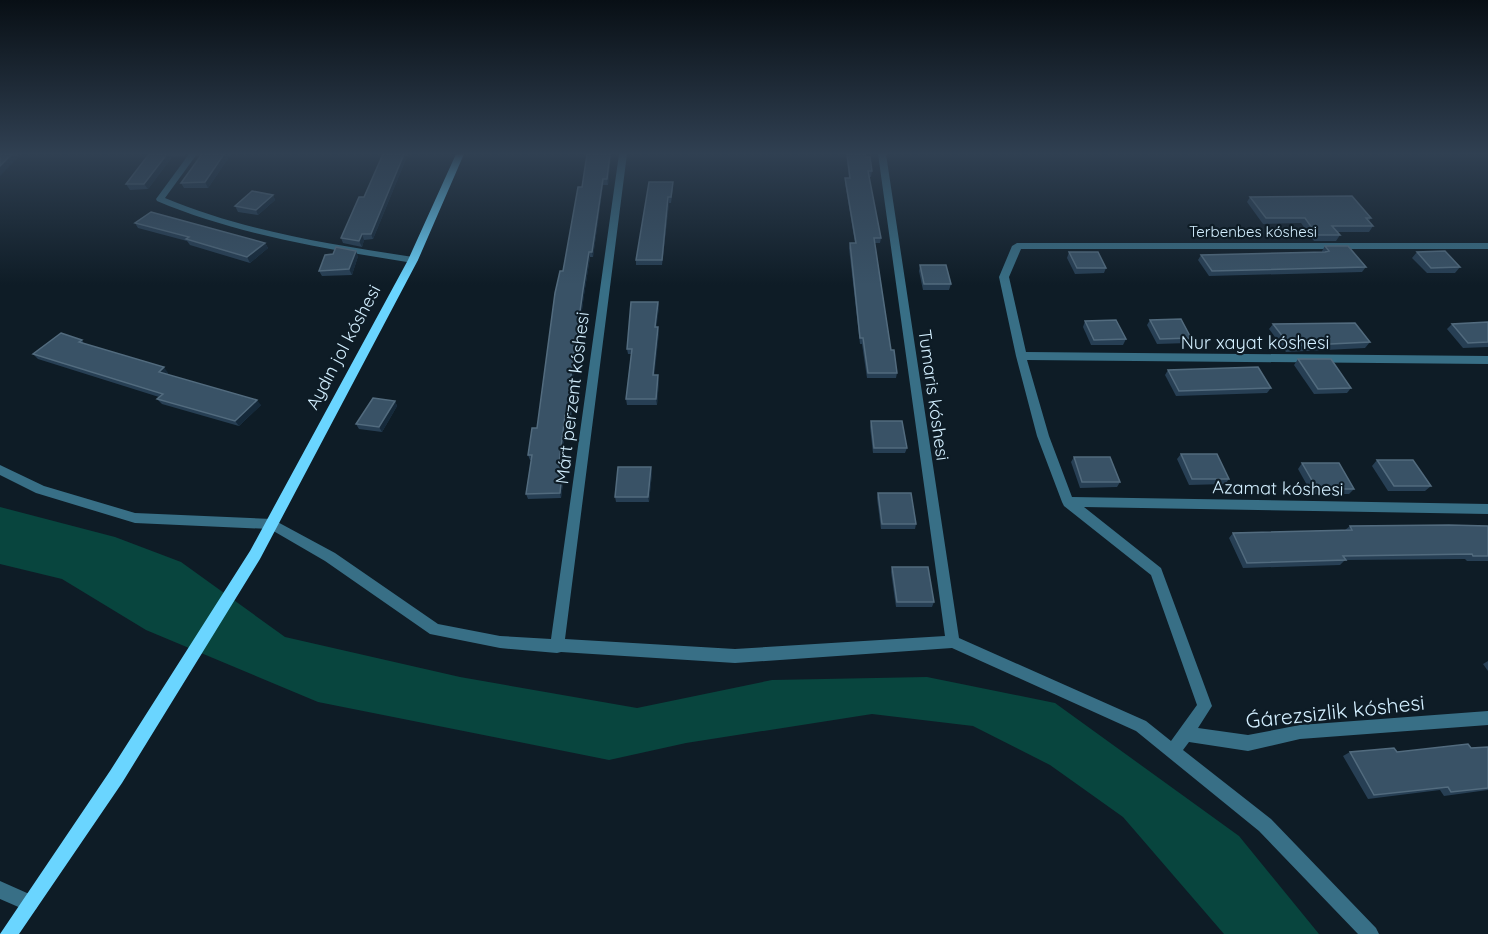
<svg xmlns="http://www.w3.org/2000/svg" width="1488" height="934" font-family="Quicksand,sans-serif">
	<rect width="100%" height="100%" fill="#0e1c26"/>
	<path fill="#08453e" d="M0,507L115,537L181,562L285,637L460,677L637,708L772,680L927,677L1055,703L1239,836L1319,934H1224L1123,817L1050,765L973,726L872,714L686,743L609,760L318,702L146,630L62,579L0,564Z"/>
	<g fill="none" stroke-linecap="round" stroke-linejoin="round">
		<g fill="#386f86" fill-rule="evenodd">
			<path d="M189,154H197L165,198C244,231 329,244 413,257L418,260L413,263C326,249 238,235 157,201L156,199Z"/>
			<path d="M619,154H627L565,639L735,649L945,636L878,154H886L959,638L1146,721L1171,741L1197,705L1151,575L1064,506L1062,502L1037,436L1016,356L999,277L1012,246L1017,243H1488V249H1021L1009,277L1026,352L1488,356V364L1027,360L1049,436L1072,497L1488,504V514L1084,507L1161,568L1212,706L1198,728L1248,735L1300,725L1488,711V725L1300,739L1248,751L1189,742L1183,750L1271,819L1376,928L1379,934H1358L1259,831L1136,731L952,648L735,663L561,652L557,653L500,648L430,634L325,561L270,529L135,523L36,493L0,475V465L44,486L135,513L272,519L335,553L438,624L500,636L551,639Z"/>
			<path d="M0,881L36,897L39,903L36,909L30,912L0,899Z"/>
		</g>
		<path fill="#6ad5ff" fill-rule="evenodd" d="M456,154H464L418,260L260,559L122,783L19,934H0L110,771L250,551L408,260Z"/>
	</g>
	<g fill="#273f54">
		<path d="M149,154H187L184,156L172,157L148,189L130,190L126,184Z"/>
		<path d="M197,154H231L208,188H184L181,183L200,156H198Z"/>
		<path d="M383,154H408L373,239L364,240L362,247L343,243L341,238L364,197Z"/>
		<path d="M587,154H611L608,185H603L593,257H590L584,295L571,390L574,395L571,420H567L561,464H563L565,469L561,498L528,499L526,494L531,460H530L528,455L537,428L563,271L582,187Z"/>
		<path d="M846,154H865L872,171L871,177H869L881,238L880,243H875L891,350L897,373L896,378H867L862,344H860L849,248L850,243H855L845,183V178H849Z"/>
		<path d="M673,188L671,203H669L662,265H636V260Z"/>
		<path d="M273,195L275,200L258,215L238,212L235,206Z"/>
		<path d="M1250,197L1371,218L1369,221L1373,226L1369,232H1337L1340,235L1336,241H1314L1301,223L1263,224L1247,202Z"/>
		<path d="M135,223L265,243L268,248L250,263L190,245L187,241L138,228Z"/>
		<path d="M1325,246L1366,267L1362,272L1209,276L1198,260L1201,255L1322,252V251Z"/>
		<path d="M1069,252L1106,268L1104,273L1075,274L1067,258Z"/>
		<path d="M1417,252L1460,267L1455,273H1427L1412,258Z"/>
		<path d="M358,256L352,275L322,276L319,271Z"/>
		<path d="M920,265L951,284L949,290H923L919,271Z"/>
		<path d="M658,302L659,307L656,327L659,332L654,375L659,381L657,405H627L626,399L631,354H628L627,349Z"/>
		<path d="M1150,320L1191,338L1188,343L1157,344L1147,325Z"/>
		<path d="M1085,321L1126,339L1123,345H1091L1083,327Z"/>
		<path d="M1488,322V347L1463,348L1447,329L1452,324Z"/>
		<path d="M1273,324L1370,342L1365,348L1286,352L1269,329Z"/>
		<path d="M82,340L84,344L168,373L167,374L261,405L239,426L162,404L157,399L159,397L38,359L33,354Z"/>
		<path d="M1298,359L1351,388L1347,393L1314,394L1294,365Z"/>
		<path d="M1168,370L1271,388L1267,393L1176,396L1165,375Z"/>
		<path d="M395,401L397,406L382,432L359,429L356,424Z"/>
		<path d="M871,421L907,448L905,453H873L870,427Z"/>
		<path d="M1181,454L1229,479L1225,484L1189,485L1177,459Z"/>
		<path d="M1074,457L1120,482L1117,487L1080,488L1071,462Z"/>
		<path d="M1377,460L1431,486L1425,491H1388L1372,466Z"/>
		<path d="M1302,463L1354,489L1349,494H1312L1298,469Z"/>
		<path d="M652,473L649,502H616L615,497Z"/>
		<path d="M878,493L916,524L915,529H881L877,498Z"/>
		<path d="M1350,526H1488V561H1467L1465,559L1345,560L1340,565L1243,568L1229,538L1233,533L1345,530Z"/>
		<path d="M892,567L934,602L932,607H896L891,572Z"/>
		<path d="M1488,661V671L1483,664Z"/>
		<path d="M1488,747V790L1444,796L1440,790L1368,799L1343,756L1350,752H1397Z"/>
	</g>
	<g fill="#15293a">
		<path d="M12,154H21L0,176V166Z"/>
		<path d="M167,154H170L172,157L148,189L144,184Z"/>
		<path d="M224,154H231L208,188L205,182Z"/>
		<path d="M404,154H408L373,239L371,234Z"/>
		<path d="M610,154H611L608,185L607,179Z"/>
		<path d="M603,179V185L593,257L592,252Z"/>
		<path d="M273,195L275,200L258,215L256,210Z"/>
		<path d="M668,197L669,203L662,265V260Z"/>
		<path d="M362,234L364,240L362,247L359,241Z"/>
		<path d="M265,243L268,248L250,263L247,257Z"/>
		<path d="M356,251L358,256L352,275L349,269Z"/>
		<path d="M589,252L590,257L584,295L571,395L569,390L583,290Z"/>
		<path d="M658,302L659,307L656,332L655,327Z"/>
		<path d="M658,327L659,332L654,381L653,375Z"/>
		<path d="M164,367L168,373L163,377L159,372Z"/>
		<path d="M658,375L659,381L657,405L656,399Z"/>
		<path d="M573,390L574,395L571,420L570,415Z"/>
		<path d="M257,400L261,405L239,426L235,421Z"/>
		<path d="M395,401L397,406L382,432L379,427Z"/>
		<path d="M565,415L567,420L560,470L559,464Z"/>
		<path d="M563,464L565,469L561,498L560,493Z"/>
		<path d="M651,467L652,473L649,502L648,497Z"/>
	</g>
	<g fill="#395266" stroke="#526b7e" stroke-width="1.5">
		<path d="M0,154H12L0,166Z"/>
		<path d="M149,154H167L144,184H126Z"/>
		<path d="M202,154H224L205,182L181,183Z"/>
		<path d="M383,154H404L371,234H362L359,241L341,238L359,197H364Z"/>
		<path d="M587,154H610L607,179H603L592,252H589L583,290L569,390H573L570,415H565L559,464H563L560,493L526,494L532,455H528L532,428H537L555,293L560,271H563L578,187H582Z"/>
		<path d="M847,154H865L866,157H870L872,171H868L881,238H874L891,350H894L897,373H868L863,338H860L850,243H856L845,178H850Z"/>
		<path d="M649,182H673L671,197H668L662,260H636Z"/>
		<path d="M252,191L273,195L256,210L235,206Z"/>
		<path d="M1352,196L1371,218H1366L1373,226H1332L1340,235H1317L1305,218H1266L1250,197Z"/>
		<path d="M151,212L265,243L247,257L186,239L189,237L135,223Z"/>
		<path d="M1325,246H1348L1366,267L1212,271L1201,255L1325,252L1329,251Z"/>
		<path d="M336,247L356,251L349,269L319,271L325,255L333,254Z"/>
		<path d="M1445,251L1460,267L1431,268L1417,252Z"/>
		<path d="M1069,252H1098L1106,268H1077Z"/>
		<path d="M920,265H946L951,284H924Z"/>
		<path d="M631,302H658L655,327H658L653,375H658L656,399H626L632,349H627Z"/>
		<path d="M1181,319L1191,338L1160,339L1150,320Z"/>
		<path d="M1116,320L1126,339L1094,340L1085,321Z"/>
		<path d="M1488,322V342L1468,343L1452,324Z"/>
		<path d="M1355,323L1370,342L1290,346L1273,324Z"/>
		<path d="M61,333L82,340L79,342L164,367L159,372L257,400L235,421L157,399L163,394L33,354Z"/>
		<path d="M1298,359H1331L1351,388L1318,389Z"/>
		<path d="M1258,367L1271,388L1179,391L1168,370Z"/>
		<path d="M373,398L395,401L379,427L356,424Z"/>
		<path d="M871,421H902L907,448H874Z"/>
		<path d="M1181,454H1217L1229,479H1192Z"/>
		<path d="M1074,457H1110L1120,482H1082Z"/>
		<path d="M1377,460H1413L1431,486H1394Z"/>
		<path d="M1302,463H1339L1354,489H1317Z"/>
		<path d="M618,467H651L648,497H615Z"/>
		<path d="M878,493H911L916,524H882Z"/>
		<path d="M1449,525L1488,526V556H1473L1472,554L1343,556L1346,560L1247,563L1233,533L1352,530L1350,526Z"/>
		<path d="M892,567H928L934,602H897Z"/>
		<path d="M1468,744L1471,748L1488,747V788L1451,792L1448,787L1374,795L1350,752L1394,748L1397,752Z"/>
	</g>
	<linearGradient id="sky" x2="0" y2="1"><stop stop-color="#080f15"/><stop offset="0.54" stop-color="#304052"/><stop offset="1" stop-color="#304052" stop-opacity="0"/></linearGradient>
	<rect width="1488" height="285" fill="url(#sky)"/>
	<g text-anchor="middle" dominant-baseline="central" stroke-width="4.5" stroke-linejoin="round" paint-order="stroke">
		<g font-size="15" fill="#d3efff" stroke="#0e1c26">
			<text x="1253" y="231">Terbenbes kóshesi</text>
		</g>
		<g font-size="18" fill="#d3efff" stroke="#0e1c26">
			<text x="1255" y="342">Nur xayat kóshesi</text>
			<text transform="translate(343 347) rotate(-62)">Aydın jol kóshesi</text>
			<text transform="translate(934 395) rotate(82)">Tumaris kóshesi</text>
			<text transform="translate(572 398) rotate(-83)">Márt perzent kóshesi</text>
			<text transform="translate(1278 488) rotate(1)">Azamat kóshesi</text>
		</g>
		<g font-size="21" fill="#d3efff" stroke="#0e1c26">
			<text transform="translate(1335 711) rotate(-6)">Ǵárezsizlik kóshesi</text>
		</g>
	</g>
</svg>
